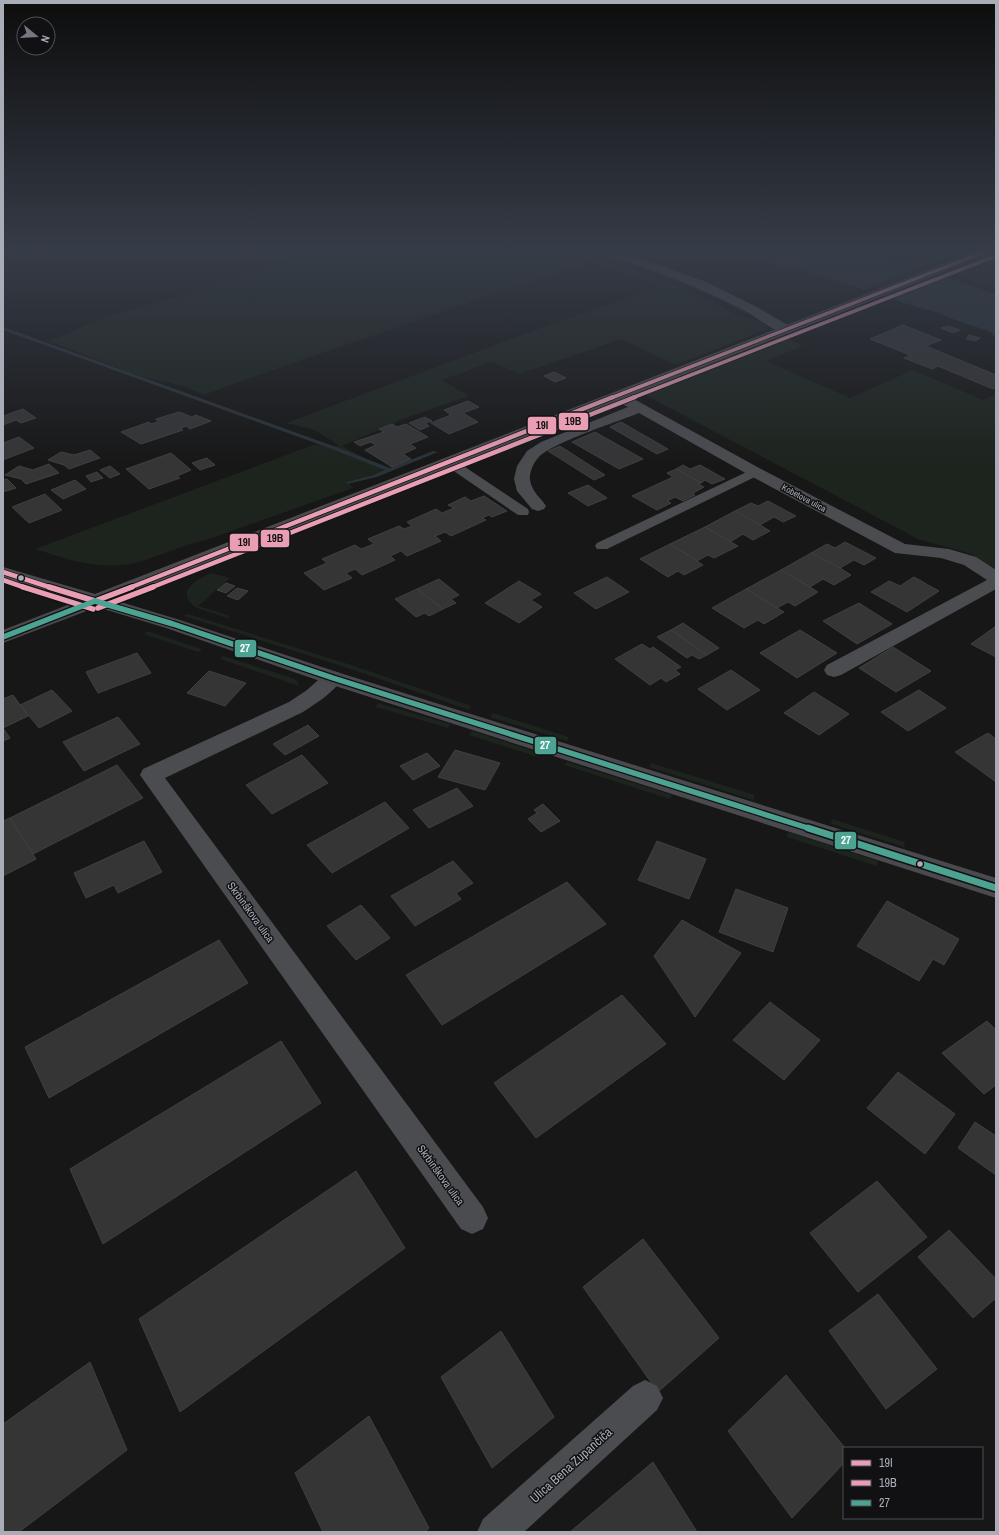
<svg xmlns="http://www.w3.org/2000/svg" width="999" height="1535" font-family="'Archivo Narrow',sans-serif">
	<rect width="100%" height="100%" fill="#171717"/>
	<g fill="#1d241e">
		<path d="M328,250H556L597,259L669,283L711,301L740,317L763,322L768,329L676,365L621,339L520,374L491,362L442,380L469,396L403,419L342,446L388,470L348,482L353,488L206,540C183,545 162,555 139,562C103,572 69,560 35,549L313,445L340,446L315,430L286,423L522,335L662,285L591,261L244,380L204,395L183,386L138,376L49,341L108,316L304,260Z"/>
		<path d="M573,250H591L607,254L681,279L752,314C741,315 729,304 719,299C673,277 623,261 573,250Z"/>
		<path d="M862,250H930L948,255L949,257L918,268Z"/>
		<path d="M996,259V291L990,289L993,287L954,275Z"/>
		<path d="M788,339L803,346L766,361L850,398L913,370L983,400L996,394V571L971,554L918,539L645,395Z"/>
		<path d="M211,573L230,578L198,606L230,616L228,618L197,608C173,593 196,579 211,573Z"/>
		<path d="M188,614L351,665L471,706L469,710L348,668L184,616Z"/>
		<path d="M147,631L202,649L198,652L146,635L145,634Z"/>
		<path d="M223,656L292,678L297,681L299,686L220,659Z"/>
		<path d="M378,703L450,724L448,728L376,707Z"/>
		<path d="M493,713L569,737L567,741L490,717Z"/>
		<path d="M472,731L540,753L538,757L469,735Z"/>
		<path d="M567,762L672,795L670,799L564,765Z"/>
		<path d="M651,763L755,795L753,800L649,767Z"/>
		<path d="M832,819L905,842L904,847L831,824Z"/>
		<path d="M788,832L878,861L877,866L787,837Z"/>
	</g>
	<path fill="#2a3239" d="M718,250H862L876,254L996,294V336L992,335L991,332L944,316L940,313L917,307L820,275Z"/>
	<path fill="#171717" d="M922,267L950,276L891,300L862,290Z"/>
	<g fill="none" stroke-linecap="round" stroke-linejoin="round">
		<path fill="#2a3239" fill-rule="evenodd" d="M3,327L336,447L390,468L433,451L438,452L377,477L347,484V482L373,475L385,470L332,449L3,330Z"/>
	</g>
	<g fill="#353536" stroke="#3f4043">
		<path d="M24,250L37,253L20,261L7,257Z"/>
		<path d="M903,325L941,340L926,346L996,375V388L993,389L938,366L932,369L904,358L910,355L870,339Z"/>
		<path d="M948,326L960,330L953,333L941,328Z"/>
		<path d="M969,335L980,338L976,341L966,339Z"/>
		<path d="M554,372L566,378L555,382L544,376Z"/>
		<path d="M468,401L479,407L463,413L478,422L449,434L431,423L451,415L444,410Z"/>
		<path d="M23,409L36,418L21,423L16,420L3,425V416Z"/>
		<path d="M179,412L192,417L196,415L211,421L190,429L186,426L181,428L183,430L141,444L121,432L149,422L151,424L158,422L156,419Z"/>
		<path d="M425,417L432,421L425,423L429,426L420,430L409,423Z"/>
		<path d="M621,422L668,449L657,454L610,427Z"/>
		<path d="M392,424L397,427L406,424L428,437L410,444L416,448L403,454L411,459L392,467L365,450L376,445L370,442L360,446L354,442L384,432L379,429Z"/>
		<path d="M595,432L643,459L619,469L572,442Z"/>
		<path d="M19,437L34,448L3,460V443Z"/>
		<path d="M560,446L605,475L594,480L548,451Z"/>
		<path d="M90,450L100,458L69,469L64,465L48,460L61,452L74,455Z"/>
		<path d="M171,453L191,470L177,476L180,478L149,489L126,469Z"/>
		<path d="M207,458L215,465L200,470L192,463Z"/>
		<path d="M49,464L59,473L26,484L21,479L5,475L19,466L33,470Z"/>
		<path d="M683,465L690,469L700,465L725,479L712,484L705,480L701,483L676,469Z"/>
		<path d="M110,466L120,474L110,478L100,470Z"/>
		<path d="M676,469L701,483L698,484L704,487L693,493L695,495L683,501L675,497L667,501L671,503L657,510L632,496L673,477L667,473Z"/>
		<path d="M97,472L103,478L91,482L86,476Z"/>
		<path d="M7,479L16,488L3,492V480Z"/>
		<path d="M75,480L86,489L63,499L51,490Z"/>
		<path d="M588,485L607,498L588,506L568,493Z"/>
		<path d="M45,494L62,510L29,523L12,507Z"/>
		<path d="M484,496L507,511L492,517L489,515L482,518L486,520L451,536L445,532L435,536L441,541L407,556L401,551L390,556L395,560L362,575L355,569L346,573L352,578L324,590L304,573L327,563L322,559L355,545L361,549L374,544L368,539L399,526L404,529L412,526L407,522L436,509L442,513L454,508L448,505L465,497L471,501Z"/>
		<path d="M768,501L796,516L783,522L774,517L760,525L735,511L751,503L758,506Z"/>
		<path d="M735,511L760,525L770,531L753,540L743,534L730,542L705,527Z"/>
		<path d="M705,527L738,546L714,558L708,555L697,561L670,544Z"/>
		<path d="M845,542L876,558L864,565L854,560L840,568L811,553L827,544L835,548Z"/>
		<path d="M670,544L697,561L703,565L684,575L678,571L668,577L640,559Z"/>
		<path d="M811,553L840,568L851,575L834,585L823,579L810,587L781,570Z"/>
		<path d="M781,570L810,587L818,592L795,606L788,602L777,608L746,589Z"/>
		<path d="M607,577L629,592L596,609L574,593Z"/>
		<path d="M914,577L939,591L907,612L871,592L889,581L900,586Z"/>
		<path d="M439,579L459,595L451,599L456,603L443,609L417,589Z"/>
		<path d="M519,581L541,594L531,600L542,607L519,623L485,603Z"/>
		<path d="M226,583L235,586L226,593L217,590Z"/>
		<path d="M237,588L248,591L238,600L227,596Z"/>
		<path d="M417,589L443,609L429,616L425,613L416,617L395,599Z"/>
		<path d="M746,589L777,608L784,612L764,624L758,620L744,628L712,608Z"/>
		<path d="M859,603L892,624L857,644L823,621Z"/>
		<path d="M683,623L719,648L707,655L671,630Z"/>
		<path d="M996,626V657L971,644Z"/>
		<path d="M671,630L707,655L699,659L692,655L687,658L657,637Z"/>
		<path d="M800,630L837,653L797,678L760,653Z"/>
		<path d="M642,644L650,649L653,647L681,667L675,670L680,674L666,682L661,678L650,685L615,659Z"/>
		<path d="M893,647L931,671L896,692L859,668Z"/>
		<path d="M137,653L151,673L98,693L86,672Z"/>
		<path d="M731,670L760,690L727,710L698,689Z"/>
		<path d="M209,671L246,683L225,706L187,693Z"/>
		<path d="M52,690L72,711L39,728L20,705Z"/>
		<path d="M919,690L946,708L908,731L881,712Z"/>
		<path d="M814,692L849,714L819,735L784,713Z"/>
		<path d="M13,695L28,716L3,728L10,738L3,741V699Z"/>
		<path d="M118,717L140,744L84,771L63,742Z"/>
		<path d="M308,725L319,736L285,755L273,744Z"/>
		<path d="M988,733L996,739V782L955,752Z"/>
		<path d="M455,750L500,763L485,790L438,777Z"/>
		<path d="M427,753L440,766L413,780L400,766Z"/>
		<path d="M302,755L328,783L272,814L246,785Z"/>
		<path d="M117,765L143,798L33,854L10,818Z"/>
		<path d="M457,788L473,806L429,828L413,810Z"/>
		<path d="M385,802L409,828L332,873L307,845Z"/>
		<path d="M543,804L560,821L541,832L528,819L537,813L534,810Z"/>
		<path d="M10,818L36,859L3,876V821Z"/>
		<path d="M144,841L162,872L118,893L114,885L86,898L74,873Z"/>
		<path d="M657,841L706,859L689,899L638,880Z"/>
		<path d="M453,861L473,883L456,893L461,899L415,926L391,896Z"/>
		<path d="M567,882L606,924L442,1025L406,975Z"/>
		<path d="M736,889L788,908L773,952L719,932Z"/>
		<path d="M887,901L959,939L944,965L933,959L919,981L857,946Z"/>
		<path d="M361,905L390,938L356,960L327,926Z"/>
		<path d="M682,920L741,953L695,1017L654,956Z"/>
		<path d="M219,940L248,983L49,1098L25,1047Z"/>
		<path d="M622,995L666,1044L536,1138L494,1083Z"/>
		<path d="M770,1002L820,1040L784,1080L733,1040Z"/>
		<path d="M987,1021L996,1030V1085L984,1094L942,1053Z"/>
		<path d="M281,1041L321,1103L103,1244L70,1169Z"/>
		<path d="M898,1072L955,1114L925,1154L867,1108Z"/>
		<path d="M975,1122L996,1136V1175L958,1148Z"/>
		<path d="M356,1171L405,1248L180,1412L139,1319Z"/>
		<path d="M877,1181L927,1237L858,1292L810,1233Z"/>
		<path d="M949,1230L996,1279V1298L973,1318L918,1257Z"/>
		<path d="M643,1239L719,1338L658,1392L583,1287Z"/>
		<path d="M878,1294L937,1369L886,1409L829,1331Z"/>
		<path d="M501,1331L554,1417L492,1468L441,1377Z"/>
		<path d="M90,1362L127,1450L19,1532H3V1424Z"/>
		<path d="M786,1375L845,1448L844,1463L792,1518L728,1431Z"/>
		<path d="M369,1416L429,1528L425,1532H323L295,1473Z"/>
		<path d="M653,1462L697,1532H570Z"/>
	</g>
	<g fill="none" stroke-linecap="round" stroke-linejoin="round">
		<g fill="#4b4c50" fill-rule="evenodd">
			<path d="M449,458L453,459L528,509L529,512L528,515H518L445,465L443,462L445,459Z"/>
			<path d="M755,468L759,469L761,472L759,475L607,549H597L595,546L597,543Z"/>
		</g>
		<g fill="#4b4c50" fill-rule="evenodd">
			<path d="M594,250H612L638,258L704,281L755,306L791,327L792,330L791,333C778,336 757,317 745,311C697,286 647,267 595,252Z"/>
			<path d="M618,392L623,393L761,469L905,544L949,549L976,557L996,570V589L841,675L834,677L827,675L824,670L827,665L987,580L964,565L941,558L895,553L749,475L639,413C619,421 549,444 538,458C533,463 529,474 530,480C532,492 540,497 546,506L544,509L538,511L532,509L517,491L514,479L517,466L527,451L541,442L628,407L613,399L611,396L613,393Z"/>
			<path d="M333,671L340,673L343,678C334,692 317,703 303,712L165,778L483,1207L488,1218L483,1229L472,1234L461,1229L140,775L143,769L289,702L307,690L326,673Z"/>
			<path d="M645,1380L657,1386L663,1398L657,1410L524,1532H477L483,1519L633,1386Z"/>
		</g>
		<path fill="#4a4a4e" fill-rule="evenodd" d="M979,250H995L994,252L114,600L180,620L340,673L996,878V898L326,683L166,628L97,607L3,643V630L78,601L3,578V567L95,594Z"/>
		<defs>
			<path id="bus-1-far2" d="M611,398L989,250"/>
			<g id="bus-1-far1">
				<path d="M3,572L52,588"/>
				<path d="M129,588L613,397"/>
			</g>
			<g id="bus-1">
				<path d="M49,587L95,601"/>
				<path d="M95,601L132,587"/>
			</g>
			<path id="bus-2-far2" d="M632,398L993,257"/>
			<g id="bus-2-far1">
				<path d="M3,580L26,588"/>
				<path d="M150,588L635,397"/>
			</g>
			<g id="bus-2">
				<path d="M23,587L93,609"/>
				<path d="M98,608L153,587"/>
			</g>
			<g id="bus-3-far1">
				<path d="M95,601L173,624L333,678L811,829"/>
				<path d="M3,637L95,601"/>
			</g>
			<path id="bus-3" d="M808,828L996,888"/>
		</defs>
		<use href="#bus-1-far2" stroke="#111113" stroke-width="5"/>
		<use href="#bus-1-far1" stroke="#111113" stroke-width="6"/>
		<use href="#bus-1" stroke="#111113" stroke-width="8"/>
		<use href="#bus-2-far2" stroke="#111113" stroke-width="5"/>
		<use href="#bus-2-far1" stroke="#111113" stroke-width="6"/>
		<use href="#bus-2" stroke="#111113" stroke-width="8"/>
		<use href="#bus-3-far1" stroke="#111113" stroke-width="8"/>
		<use href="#bus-3" stroke="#111113" stroke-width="10"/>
		<use href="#bus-1-far2" stroke="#ea9eb4" stroke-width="3.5"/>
		<use href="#bus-1-far1" stroke="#ea9eb4" stroke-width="4.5"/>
		<use href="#bus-1" stroke="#ea9eb4" stroke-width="5.5"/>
		<use href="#bus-2-far2" stroke="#ea9eb4" stroke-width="3.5"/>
		<use href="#bus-2-far1" stroke="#ea9eb4" stroke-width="4.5"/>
		<use href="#bus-2" stroke="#ea9eb4" stroke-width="5.5"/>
		<use href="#bus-3-far1" stroke="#4ca391" stroke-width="5.5"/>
		<use href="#bus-3" stroke="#4ca391" stroke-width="7"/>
	</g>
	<linearGradient id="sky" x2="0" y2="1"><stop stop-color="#0d0d0d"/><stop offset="0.54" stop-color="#363c47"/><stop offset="1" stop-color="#363c47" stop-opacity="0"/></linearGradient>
	<rect width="999" height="465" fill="url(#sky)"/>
	<g fill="#a8adb8" stroke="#111113" stroke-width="1.5">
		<circle cx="21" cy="578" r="3.5"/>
		<circle cx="920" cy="864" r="3.5"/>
	</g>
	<g text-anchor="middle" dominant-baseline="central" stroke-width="3" stroke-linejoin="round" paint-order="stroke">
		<g font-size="9" fill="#a8adb8" stroke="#111113">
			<text transform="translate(804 498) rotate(28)">Kobetova ulica</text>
		</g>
		<g font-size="11" fill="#a8adb8" stroke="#111113">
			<text transform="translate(251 912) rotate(54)">Skrbinškova ulica</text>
			<text transform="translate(441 1175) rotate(54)">Skrbinškova ulica</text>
		</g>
		<g font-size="13" fill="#a8adb8" stroke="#111113">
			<text transform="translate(571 1465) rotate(-42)">Ulica Bena Zupančiča</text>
		</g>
	</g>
	<g stroke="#111113" stroke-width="1.5">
		<rect x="558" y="412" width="31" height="19" rx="4" fill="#ea9eb4"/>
		<rect x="527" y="416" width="30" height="19" rx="4" fill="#ea9eb4"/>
		<rect x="260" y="529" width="30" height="19" rx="4" fill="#ea9eb4"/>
		<rect x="229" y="533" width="30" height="19" rx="4" fill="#ea9eb4"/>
		<rect x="234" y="639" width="23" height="19" rx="4" fill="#4ca391"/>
		<rect x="534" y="736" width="23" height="19" rx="4" fill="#4ca391"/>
		<rect x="834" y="831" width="23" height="19" rx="4" fill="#4ca391"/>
	</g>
	<g font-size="11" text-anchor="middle" font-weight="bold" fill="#fff">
		<text x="245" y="652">27</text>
		<text x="545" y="749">27</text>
		<text x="846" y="844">27</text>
	</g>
	<g font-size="11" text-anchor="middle" font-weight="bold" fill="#111">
		<text x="573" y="425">19B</text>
		<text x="542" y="429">19I</text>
		<text x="275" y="542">19B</text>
		<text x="244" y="546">19I</text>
	</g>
	<rect width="999" height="1535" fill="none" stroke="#a8adb8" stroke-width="8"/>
	<rect x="843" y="1447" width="140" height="72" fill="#111113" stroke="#4d4f55"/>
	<rect x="851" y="1460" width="20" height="6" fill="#ea9eb4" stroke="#4d4f55"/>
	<text x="879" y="1467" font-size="12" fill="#a8adb8">19I</text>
	<rect x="851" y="1480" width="20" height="6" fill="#ea9eb4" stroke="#4d4f55"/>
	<text x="879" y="1487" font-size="12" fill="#a8adb8">19B</text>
	<rect x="851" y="1500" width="20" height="6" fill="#4ca391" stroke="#4d4f55"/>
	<text x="879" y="1507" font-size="12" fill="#a8adb8">27</text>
	<g transform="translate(36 36) rotate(108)"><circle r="19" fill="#111113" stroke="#4d4f55"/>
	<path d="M0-3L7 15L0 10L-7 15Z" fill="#757880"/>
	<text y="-6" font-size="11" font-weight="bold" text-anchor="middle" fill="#a8adb8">N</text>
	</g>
</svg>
